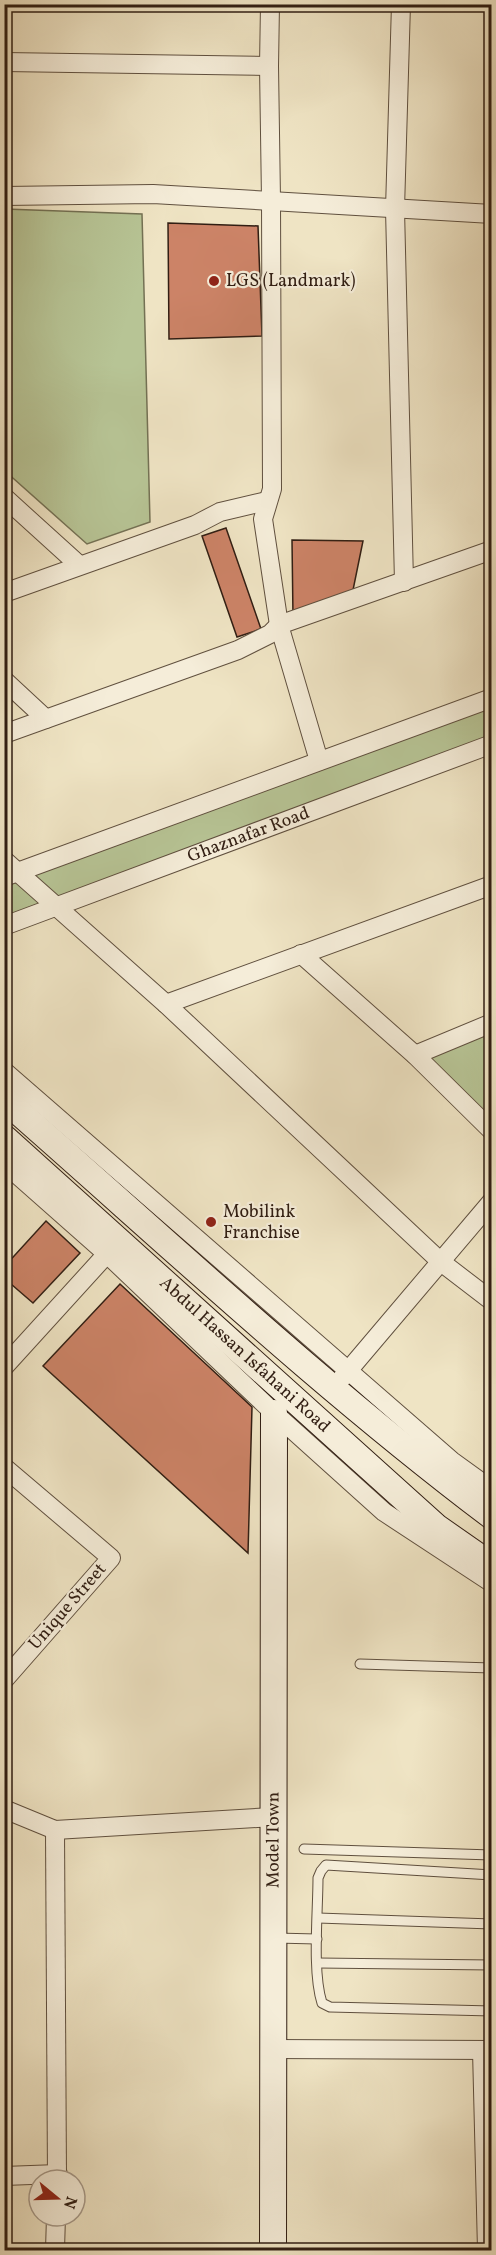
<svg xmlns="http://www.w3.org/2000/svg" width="496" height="2255" font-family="Vollkorn,serif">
	<rect width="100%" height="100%" fill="#efe4c4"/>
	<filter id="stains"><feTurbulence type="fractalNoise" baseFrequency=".00333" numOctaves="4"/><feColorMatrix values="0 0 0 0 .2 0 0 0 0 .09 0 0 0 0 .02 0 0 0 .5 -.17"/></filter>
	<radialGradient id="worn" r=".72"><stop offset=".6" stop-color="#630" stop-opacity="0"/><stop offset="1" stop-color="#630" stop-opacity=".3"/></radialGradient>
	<g fill="#b7c495" stroke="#747154" stroke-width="1.5">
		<path d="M5,209L142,214L150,522L87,544L5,471Z"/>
		<path d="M491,698V741L5,925L4,878Z"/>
		<path d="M491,1023V1131L415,1055Z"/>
	</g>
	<g fill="#cc8367" stroke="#311e13" stroke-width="1.5">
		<path d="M168,223L258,226L262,336L169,339Z"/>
		<path d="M226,528L261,629L237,637L202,536Z"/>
		<path d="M292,540L363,541L352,595L293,617Z"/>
		<path d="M46,1221L80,1253L33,1303L4,1278V1267Z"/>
		<path d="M120,1284L252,1407L248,1553L43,1366Z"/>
	</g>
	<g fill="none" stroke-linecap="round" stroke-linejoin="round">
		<defs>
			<g id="lane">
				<path d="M360,1664L492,1668"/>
				<path d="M304,1849L492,1855"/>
				<path d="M492,1875L326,1865L321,1871L318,1878C318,1912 312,1972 322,2003L330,2007L492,2011"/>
				<path d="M318,1918L492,1924"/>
				<path d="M275,1938L317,1939"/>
				<path d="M318,1963L492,1965"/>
			</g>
			<g id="street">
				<path d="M270,4L269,66L271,200L272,489L263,519L279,625L319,761"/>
				<path d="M401,4L395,209L404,582"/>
				<path d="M4,62L269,66"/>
				<path d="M4,196L153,194L492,214"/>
				<path d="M4,497L79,565"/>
				<path d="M4,593L195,525L220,512L267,501"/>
				<path d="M4,680L46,719"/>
				<path d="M4,734L238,650L270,634L279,625L492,550"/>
				<path d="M4,860L166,1004L441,1262L492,1301"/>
				<path d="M4,877L492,698"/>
				<path id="s1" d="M4,926L492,744"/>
				<path d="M301,954L415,1055L492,1131"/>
				<path d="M166,1004L492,885"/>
				<path d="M415,1055L492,1023"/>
				<path d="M4,1071L452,1461L492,1490"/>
				<path d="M4,1163L107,1254L274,1413L384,1512L492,1583"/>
				<path d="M4,1367L114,1246"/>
				<path d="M342,1378L492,1201"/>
				<path d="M4,1467L111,1558L4,1680"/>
				<path d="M4,1809L55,1830L273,1817"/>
				<path d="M55,1830L57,2180"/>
				<path d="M272,2049L492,2050"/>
				<path d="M482,2050L487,2250"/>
				<path d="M4,2176L58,2174"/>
				<path d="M55,2250L56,2216"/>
			</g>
			<g id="secondary">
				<path d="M4,1099C165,1240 321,1387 492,1516"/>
				<path id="s2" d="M4,1138L436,1527L492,1566"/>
				<path id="s3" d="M273,2250L274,1413"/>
			</g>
		</defs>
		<use href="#lane" stroke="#60503f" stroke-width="11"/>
		<use href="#street" stroke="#60503f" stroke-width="20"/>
		<use href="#secondary" stroke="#311e13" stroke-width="28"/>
		<use href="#lane" stroke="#f5edd9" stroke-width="9"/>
		<use href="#street" stroke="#f5edd9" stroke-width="18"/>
		<use href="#secondary" stroke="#f5edd9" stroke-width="26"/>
	</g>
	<g fill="#8f2418" stroke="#f5edd9" stroke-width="2">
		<circle cx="214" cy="281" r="6"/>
		<circle cx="211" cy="1222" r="6"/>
	</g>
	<g text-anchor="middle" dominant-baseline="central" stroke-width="4.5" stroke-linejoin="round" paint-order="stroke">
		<g font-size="18" fill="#311e13" stroke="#f5edd9" text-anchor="start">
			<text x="226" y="281">LGS (Landmark)</text>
			<text x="223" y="1212">Mobilink<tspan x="223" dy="21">Franchise</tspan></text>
		</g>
		<g font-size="18" fill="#311e13" stroke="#f5edd9">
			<text stroke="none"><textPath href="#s1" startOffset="261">Ghaznafar Road</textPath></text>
			<text stroke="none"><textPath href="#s2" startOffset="324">Abdul Hassan Isfahani Road</textPath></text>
			<text transform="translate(68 1607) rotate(-49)">Unique Street</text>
			<text stroke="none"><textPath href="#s3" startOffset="410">Model Town</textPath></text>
		</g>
	</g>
	<rect width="496" height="2255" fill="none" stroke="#efe4c4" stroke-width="24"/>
	<rect x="6" y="6" width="484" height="2243" fill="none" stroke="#311e13" stroke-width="3"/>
	<rect x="12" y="12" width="472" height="2231" fill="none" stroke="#311e13" stroke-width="1.5"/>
	<g transform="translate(57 2198) rotate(109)"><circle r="28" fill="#f5edd9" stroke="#a79a8a" stroke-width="1.5"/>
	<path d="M0-4.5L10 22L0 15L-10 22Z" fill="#8f2418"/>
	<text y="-9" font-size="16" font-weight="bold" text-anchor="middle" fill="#311e13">N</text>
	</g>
	<rect width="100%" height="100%" filter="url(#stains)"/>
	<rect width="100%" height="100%" fill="url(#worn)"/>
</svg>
